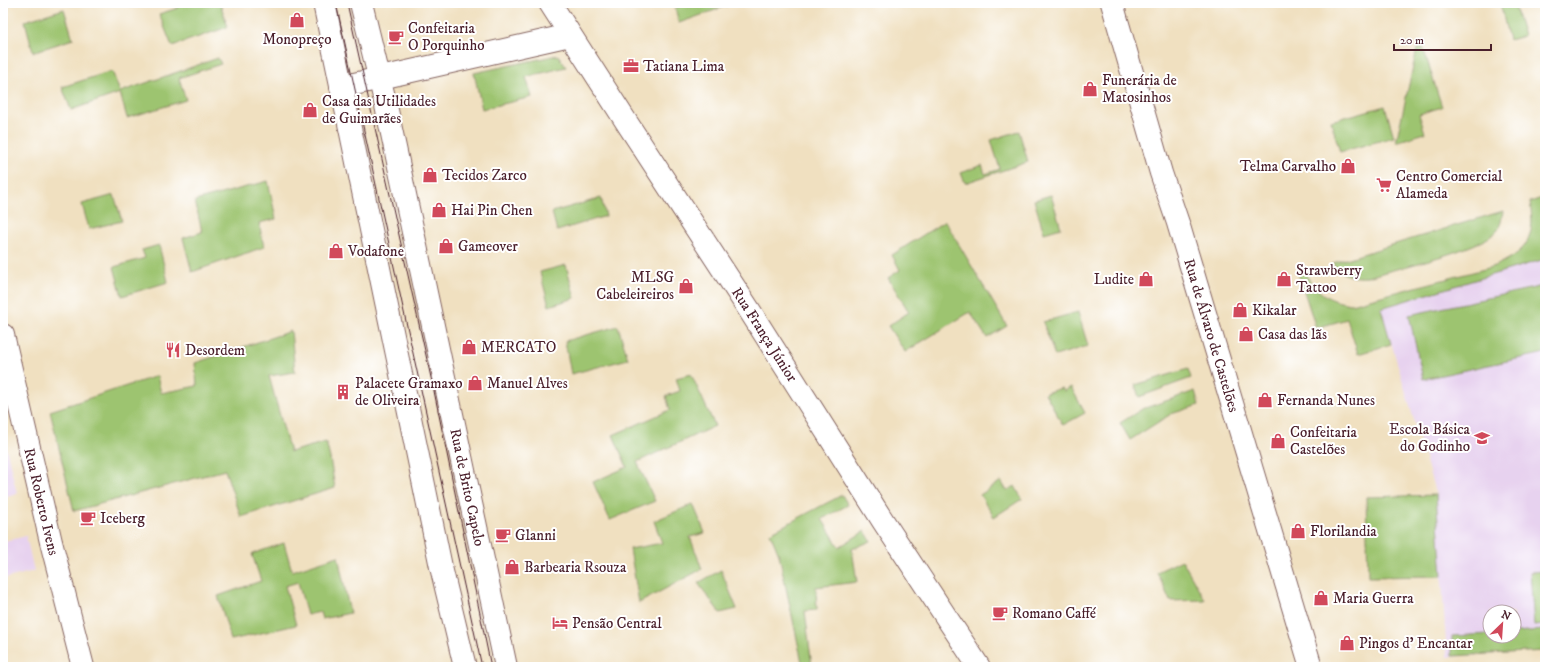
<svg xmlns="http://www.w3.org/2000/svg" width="1548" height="670" font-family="'IM FELL DW Pica',serif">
	<rect width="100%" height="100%" fill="#fff"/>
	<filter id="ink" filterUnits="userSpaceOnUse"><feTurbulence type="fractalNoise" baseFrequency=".025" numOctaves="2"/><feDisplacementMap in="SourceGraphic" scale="8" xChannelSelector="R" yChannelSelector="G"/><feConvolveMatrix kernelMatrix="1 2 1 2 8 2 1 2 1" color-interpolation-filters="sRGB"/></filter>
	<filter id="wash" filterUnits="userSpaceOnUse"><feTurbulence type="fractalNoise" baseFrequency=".012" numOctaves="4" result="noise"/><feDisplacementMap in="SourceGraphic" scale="16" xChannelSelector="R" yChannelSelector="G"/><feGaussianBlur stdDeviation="0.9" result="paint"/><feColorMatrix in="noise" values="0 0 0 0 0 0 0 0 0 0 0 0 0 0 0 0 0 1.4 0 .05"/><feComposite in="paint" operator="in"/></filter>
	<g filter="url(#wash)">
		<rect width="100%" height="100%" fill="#f0e0c0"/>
		<g fill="#e7d2ef" fill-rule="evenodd">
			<path d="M1545,259V651L1447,657L1436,495L1381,308ZM1490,612H1514V636H1490Z"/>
			<path d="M3,435L17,494L3,498Z"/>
			<path d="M26,536L34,571L3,579V542Z"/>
		</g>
		<g fill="#9dc46f" stroke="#74724d">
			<path d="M176,3H220L228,27L172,46L159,14L178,8Z"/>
			<path d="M689,3H735L679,23L675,8Z"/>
			<path d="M1500,3H1514L1524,36L1509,40Z"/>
			<path d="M64,9L73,39L33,52L25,21Z"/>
			<path d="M1423,47L1442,107L1419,114L1425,133L1396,142L1417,49Z"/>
			<path d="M558,55L566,67L526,77L532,97L482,109L474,73Z"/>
			<path d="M218,58L221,64L179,78L186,100L127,118L120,93L71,110L62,87L112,71L120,92Z"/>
			<path d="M1385,106L1394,137L1340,152L1331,121Z"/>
			<path d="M1019,131L1028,162L965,183L961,173L982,165L985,174L1000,169L991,140Z"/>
			<path d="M268,181L276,219L259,223L264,247L192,272L183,238L202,232L195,201Z"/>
			<path d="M114,195L122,221L89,229L82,204Z"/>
			<path d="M1051,195L1061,228L1044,233L1034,200Z"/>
			<path d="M1545,197V259L1381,308L1391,344L1358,354L1347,319L1316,328L1298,273L1303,270C1315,291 1327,301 1351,304L1492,267C1527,252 1536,240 1530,202Z"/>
			<path d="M601,198L606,216L557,231L552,212Z"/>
			<path d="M1503,211C1502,217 1501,226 1497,231C1482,249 1394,269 1368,277C1353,278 1341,276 1333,263Z"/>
			<path d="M945,221L1007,326L987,338L970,312L905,352L888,326L909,312L888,278L900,270L892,255Z"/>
			<path d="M159,245L168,282L122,296L114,267L145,258L142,250Z"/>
			<path d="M566,265L575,298L549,306L540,272Z"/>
			<path d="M1543,286L1545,297V353L1423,379L1409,315Z"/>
			<path d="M1078,312L1088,346L1055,356L1043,322Z"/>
			<path d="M618,326L628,359L571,374L565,341Z"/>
			<path d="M291,331L295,372L269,376L290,452L326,442L330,458L335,488L241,517L225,470L74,511L50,411L157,376L161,393L197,386L195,363Z"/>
			<path d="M1188,369L1191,378L1139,397L1135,385Z"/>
			<path d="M691,374L715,426L637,462L655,501L610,520L593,482L627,467L613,435L670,410L666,396L680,391L676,378Z"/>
			<path d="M1071,387L1085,413L1063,425L1045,393L1062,388L1064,391Z"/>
			<path d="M1195,391L1199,405L1171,414L1130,440L1120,423L1142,409Z"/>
			<path d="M1001,481L1007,491L1015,486L1022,499L994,517L980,495Z"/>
			<path d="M842,495L848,505L822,519L839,547L865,531L871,541L852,549L857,582L816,587L817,610L805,611L812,667H803L779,555L770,533Z"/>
			<path d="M1436,495L1442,576L1368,577L1366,497Z"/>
			<path d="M693,504L705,533L690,537L702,569L639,603L630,549L662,543L654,521Z"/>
			<path d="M284,543L292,571L338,556L350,613L322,619L320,612L307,615L298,582L285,586L296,625L231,640L218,596L261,581L252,554Z"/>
			<path d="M1182,560L1205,600L1170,601L1157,572Z"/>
			<path d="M721,570L737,609L720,613L698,583Z"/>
			<path d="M1545,571V625L1534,626L1530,572Z"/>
			<path d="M1545,630V651L1452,656V636L1490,634V636H1514V632Z"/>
		</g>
	</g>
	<g filter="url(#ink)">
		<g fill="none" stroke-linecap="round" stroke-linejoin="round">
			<defs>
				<g id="pedestrian">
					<path d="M324,3L441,567L465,667"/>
					<path id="s1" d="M361,3L385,101L506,667"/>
					<path d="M341,87L570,35"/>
				</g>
				<g id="minor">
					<path id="s2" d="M550,3L629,126L748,308L883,521L979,667"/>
					<path id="s3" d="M3,335L51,542L83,667"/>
				</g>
				<g id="tertiary">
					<path id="s4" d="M1112,3L1161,173L1178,223L1311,667"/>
				</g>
			</defs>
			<use href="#pedestrian" stroke="#84635f" stroke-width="24"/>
			<use href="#minor" stroke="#84635f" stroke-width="24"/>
			<use href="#tertiary" stroke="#84635f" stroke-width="24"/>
			<use href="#pedestrian" stroke="#fff" stroke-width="22"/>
			<use href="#minor" stroke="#fff" stroke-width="22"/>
			<use href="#tertiary" stroke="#fff" stroke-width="22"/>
			<g stroke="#4a1f2b" stroke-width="1">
				<path d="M336,3L482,667"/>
				<path d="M347,3L434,391L491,667"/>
			</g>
		</g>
	</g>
	<defs>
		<symbol id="shop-bare" viewBox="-9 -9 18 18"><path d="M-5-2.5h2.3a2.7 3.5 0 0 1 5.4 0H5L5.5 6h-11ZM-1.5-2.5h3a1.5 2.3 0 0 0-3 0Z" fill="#d1495b" stroke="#fff" stroke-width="2.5" paint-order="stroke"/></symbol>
		<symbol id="cafe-bare" viewBox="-9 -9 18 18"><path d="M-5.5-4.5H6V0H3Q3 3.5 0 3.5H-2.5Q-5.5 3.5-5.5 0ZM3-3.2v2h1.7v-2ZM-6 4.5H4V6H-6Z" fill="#d1495b" stroke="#fff" stroke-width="2.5" paint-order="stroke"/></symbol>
		<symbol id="office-bare" viewBox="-9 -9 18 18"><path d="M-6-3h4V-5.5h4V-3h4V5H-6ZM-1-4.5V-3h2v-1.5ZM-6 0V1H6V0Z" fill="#d1495b" stroke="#fff" stroke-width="2.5" paint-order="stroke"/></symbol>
		<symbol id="supermarket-bare" viewBox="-9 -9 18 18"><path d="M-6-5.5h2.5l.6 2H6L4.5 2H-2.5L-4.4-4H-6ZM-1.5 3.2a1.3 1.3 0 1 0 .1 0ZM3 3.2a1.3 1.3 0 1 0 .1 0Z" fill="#d1495b" stroke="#fff" stroke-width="2.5" paint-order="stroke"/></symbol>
		<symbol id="restaurant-bare" viewBox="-9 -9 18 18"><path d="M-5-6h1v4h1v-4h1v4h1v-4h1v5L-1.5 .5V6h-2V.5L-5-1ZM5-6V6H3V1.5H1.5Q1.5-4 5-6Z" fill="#d1495b" stroke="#fff" stroke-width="2.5" paint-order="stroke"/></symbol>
		<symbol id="building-bare" viewBox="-9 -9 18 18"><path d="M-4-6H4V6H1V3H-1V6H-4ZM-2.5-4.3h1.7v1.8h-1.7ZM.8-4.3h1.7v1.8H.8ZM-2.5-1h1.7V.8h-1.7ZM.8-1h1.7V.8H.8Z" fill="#d1495b" stroke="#fff" stroke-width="2.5" paint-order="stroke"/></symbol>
		<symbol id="school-bare" viewBox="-9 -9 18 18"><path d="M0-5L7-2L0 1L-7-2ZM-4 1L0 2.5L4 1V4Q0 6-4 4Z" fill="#d1495b" stroke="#fff" stroke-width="2.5" paint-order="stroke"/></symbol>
		<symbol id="hotel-bare" viewBox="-9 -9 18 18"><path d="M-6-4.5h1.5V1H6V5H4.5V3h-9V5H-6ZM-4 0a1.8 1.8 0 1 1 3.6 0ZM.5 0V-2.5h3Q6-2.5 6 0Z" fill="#d1495b" stroke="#fff" stroke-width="2.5" paint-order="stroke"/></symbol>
	</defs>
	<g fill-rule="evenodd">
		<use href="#shop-bare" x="286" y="9" width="22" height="22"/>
		<use href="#cafe-bare" x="385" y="26" width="22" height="22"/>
		<use href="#office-bare" x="620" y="55" width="22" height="22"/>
		<use href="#shop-bare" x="1079" y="78" width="22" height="22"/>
		<use href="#shop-bare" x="299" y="99" width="22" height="22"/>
		<use href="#shop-bare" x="1337" y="155" width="22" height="22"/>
		<use href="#shop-bare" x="419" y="164" width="22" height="22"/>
		<use href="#supermarket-bare" x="1373" y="174" width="22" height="22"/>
		<use href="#shop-bare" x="428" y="199" width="22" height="22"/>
		<use href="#shop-bare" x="435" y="235" width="22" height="22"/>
		<use href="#shop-bare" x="325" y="240" width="22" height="22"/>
		<use href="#shop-bare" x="1135" y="268" width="22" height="22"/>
		<use href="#shop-bare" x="1273" y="268" width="22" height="22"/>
		<use href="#shop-bare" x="675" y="275" width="22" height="22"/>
		<use href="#shop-bare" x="1229" y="299" width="22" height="22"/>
		<use href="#shop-bare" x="1235" y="323" width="22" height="22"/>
		<use href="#shop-bare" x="458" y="336" width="22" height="22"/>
		<use href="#restaurant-bare" x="162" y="339" width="22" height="22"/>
		<use href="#shop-bare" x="464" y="372" width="22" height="22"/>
		<use href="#building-bare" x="332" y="381" width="22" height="22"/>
		<use href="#shop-bare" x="1254" y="389" width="22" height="22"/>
		<use href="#school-bare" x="1471" y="427" width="22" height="22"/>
		<use href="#shop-bare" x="1267" y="430" width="22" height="22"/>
		<use href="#cafe-bare" x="77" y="507" width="22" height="22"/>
		<use href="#shop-bare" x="1287" y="520" width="22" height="22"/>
		<use href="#cafe-bare" x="492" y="524" width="22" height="22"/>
		<use href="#shop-bare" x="501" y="556" width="22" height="22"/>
		<use href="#shop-bare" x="1310" y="587" width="22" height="22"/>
		<use href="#cafe-bare" x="989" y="602" width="22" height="22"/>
		<use href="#hotel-bare" x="549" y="612" width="22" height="22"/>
		<use href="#shop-bare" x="1336" y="632" width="22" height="22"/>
	</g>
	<g text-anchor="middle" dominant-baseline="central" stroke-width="4" stroke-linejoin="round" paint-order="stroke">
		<g font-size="15" fill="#4a1f2b" stroke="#fff" text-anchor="start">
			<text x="408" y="28">Confeitaria<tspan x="408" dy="17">O Porquinho</tspan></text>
			<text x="297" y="39" text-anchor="middle">Monopreço</text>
			<text x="643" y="66">Tatiana Lima</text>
			<text x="1102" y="80">Funerária de<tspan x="1102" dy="17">Matosinhos</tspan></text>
			<text x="322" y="101">Casa das Utilidades<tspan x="322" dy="17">de Guimarães</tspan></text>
			<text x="1336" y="166" text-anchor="end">Telma Carvalho</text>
			<text x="442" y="175">Tecidos Zarco</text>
			<text x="1396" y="176">Centro Comercial<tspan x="1396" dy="17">Alameda</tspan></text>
			<text x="451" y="210">Hai Pin Chen</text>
			<text x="458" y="246">Gameover</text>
			<text x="348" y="251">Vodafone</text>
			<text x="1296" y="270">Strawberry<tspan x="1296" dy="17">Tattoo</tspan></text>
			<text x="674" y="277" text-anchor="end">MLSG<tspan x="674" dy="17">Cabeleireiros</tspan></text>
			<text x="1134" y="279" text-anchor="end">Ludite</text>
			<text x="1252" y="310">Kikalar</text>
			<text x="1258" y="334">Casa das lãs</text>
			<text x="481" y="347">MERCATO</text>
			<text x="185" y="350">Desordem</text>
			<text x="355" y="383">Palacete Gramaxo<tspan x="355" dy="17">de Oliveira</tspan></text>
			<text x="487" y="383">Manuel Alves</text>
			<text x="1277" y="400">Fernanda Nunes</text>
			<text x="1470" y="429" text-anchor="end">Escola Básica<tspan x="1470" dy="17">do Godinho</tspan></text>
			<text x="1290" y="432">Confeitaria<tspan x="1290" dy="17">Castelões</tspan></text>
			<text x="100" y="518">Iceberg</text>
			<text x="1310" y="531">Florilandia</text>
			<text x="515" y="535">Glanni</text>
			<text x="524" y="567">Barbearia Rsouza</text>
			<text x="1333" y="598">Maria Guerra</text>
			<text x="1012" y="613">Romano Caffé</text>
			<text x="572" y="623">Pensão Central</text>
			<text x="1359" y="643">Pingos d' Encantar</text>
		</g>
		<g font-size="15" fill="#4a1f2b" stroke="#fff">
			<text stroke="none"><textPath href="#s2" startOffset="395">Rua França Júnior</textPath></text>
			<text stroke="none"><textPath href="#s4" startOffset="347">Rua de Álvaro de Castelões</textPath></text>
			<text stroke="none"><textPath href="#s1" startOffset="496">Rua de Brito Capelo</textPath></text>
			<text stroke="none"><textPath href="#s3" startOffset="171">Rua Roberto Ivens</textPath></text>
		</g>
	</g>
	<rect width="1548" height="670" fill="none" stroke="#fff" stroke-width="16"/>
	<g transform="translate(1502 624) rotate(25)"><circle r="19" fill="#ffffff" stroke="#b7a5aa"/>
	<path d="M0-3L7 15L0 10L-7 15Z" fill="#d1495b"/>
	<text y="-6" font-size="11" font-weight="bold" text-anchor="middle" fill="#4a1f2b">N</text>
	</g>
	<path d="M1394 44v6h97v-6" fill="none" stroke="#4a1f2b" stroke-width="2"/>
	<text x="1400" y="44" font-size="12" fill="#4a1f2b" stroke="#ffffff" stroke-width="3" paint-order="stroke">20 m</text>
</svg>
